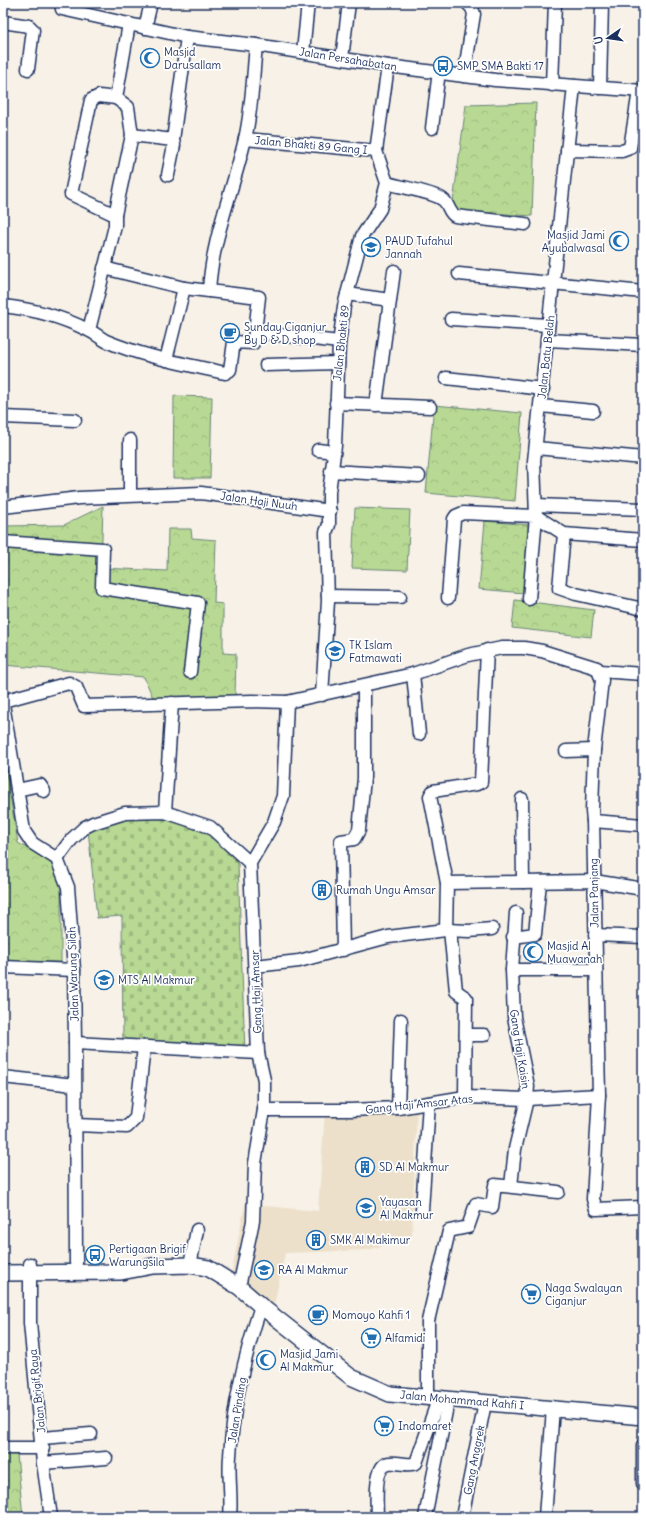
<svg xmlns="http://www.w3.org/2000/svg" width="646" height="1520" font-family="Delius,sans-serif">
	<defs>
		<pattern id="forest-crowns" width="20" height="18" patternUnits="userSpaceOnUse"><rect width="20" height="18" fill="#b8d993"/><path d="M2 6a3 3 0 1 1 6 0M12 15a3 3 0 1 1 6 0" fill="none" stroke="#9ebb81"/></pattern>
		<pattern id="cemetery-stones" width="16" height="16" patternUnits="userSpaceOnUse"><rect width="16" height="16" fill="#b8d993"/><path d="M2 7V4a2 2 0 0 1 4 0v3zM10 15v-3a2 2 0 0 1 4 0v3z" fill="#9ebb81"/></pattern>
	</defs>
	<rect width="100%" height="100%" fill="#f7f1e7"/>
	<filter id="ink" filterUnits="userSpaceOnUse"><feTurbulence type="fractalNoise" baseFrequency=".025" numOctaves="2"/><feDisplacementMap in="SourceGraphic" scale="8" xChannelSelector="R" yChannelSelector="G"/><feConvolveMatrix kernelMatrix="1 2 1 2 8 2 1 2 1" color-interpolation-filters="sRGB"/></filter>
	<g filter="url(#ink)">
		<path fill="#ede0cb" d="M417,1106L412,1236L369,1250L285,1253L272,1315L229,1286L245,1204L318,1211L325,1110Z"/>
		<g fill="url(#forest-crowns)" stroke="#6a8478">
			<path d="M536,103L532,216L452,210L466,105Z"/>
			<path d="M174,396L212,397L210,478H173Z"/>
			<path d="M434,405L522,413L515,501L426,493Z"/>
			<path d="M103,506L101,568L167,571L168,529H191L192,538L216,540L214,603L223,604V653L236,654L235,698L154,700L144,677L3,665L4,526L64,525Z"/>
			<path d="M355,508L410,510L407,570L352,568Z"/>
			<path d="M485,521L529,525L524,593L479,589Z"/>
			<path d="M515,600L594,610L591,637L512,628Z"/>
			<path d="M3,754L18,843L61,867V962H3Z"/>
			<path d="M3,1454L17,1455L23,1517H3Z"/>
		</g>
		<path fill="url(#cemetery-stones)" stroke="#6a8478" d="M149,818L180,820L199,826L234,850L238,864L245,1052L123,1045L122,916L97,918L88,829L122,819Z"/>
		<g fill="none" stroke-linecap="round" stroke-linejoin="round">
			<defs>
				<g id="minor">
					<path d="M61,3L62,9L187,37L256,45L388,66L495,80L643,91"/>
					<path d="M3,22L29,26L33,30L28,69"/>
					<path d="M145,28L151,3"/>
					<path d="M303,52L308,3"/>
					<path d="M342,58L349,3"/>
					<path d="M464,76L474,14L472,8L467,3"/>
					<path d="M552,85L555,3"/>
					<path d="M574,86L534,461L536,516L564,534L643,540"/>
					<path d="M600,88L602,3"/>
					<path d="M432,128L439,71"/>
					<path d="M132,135L173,140L174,145L168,175"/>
					<path d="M245,139L376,151"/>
					<path d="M173,140L187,37"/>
					<path d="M567,150L622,151L630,148L639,91"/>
					<path d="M387,183C400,187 432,192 442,199C449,203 448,212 455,216L525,224"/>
					<path d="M115,215L132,135L128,107L116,98"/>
					<path d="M104,268L184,288L259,297L255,332L339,342"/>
					<path d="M459,274L643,292"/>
					<path d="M209,291C212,238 233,191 245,139C252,109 253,76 256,45"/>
					<path d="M347,294L390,300"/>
					<path d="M3,306C32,309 62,317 88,330C95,333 100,338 106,341C144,357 185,364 225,373L230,370L234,342L253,343L255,332"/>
					<path d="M451,319L548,325"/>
					<path d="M89,330L115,226V215L71,194L91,100L99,96L116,98L129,24"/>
					<path d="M548,340L643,345"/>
					<path d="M166,360L184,288"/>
					<path d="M266,365L338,363"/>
					<path d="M446,378L543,389"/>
					<path d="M336,403L430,407"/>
					<path d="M376,405L394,271"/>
					<path d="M541,406L593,411"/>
					<path d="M3,417L75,420"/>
					<path d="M536,448L643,458"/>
					<path d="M318,450L334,452"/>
					<path d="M331,471L419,476"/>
					<path d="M130,495V440"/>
					<path d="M536,505L643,509"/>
					<path d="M3,507L79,498L201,493L330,511"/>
					<path d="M564,534L559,588L576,594L643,609"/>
					<path d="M3,542L103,549L102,588L198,603L190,672"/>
					<path d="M328,596L400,597"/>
					<path d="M448,598L454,519L456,516L463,513L536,516L529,599"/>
					<path d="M600,671L643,674"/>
					<path d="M413,674L419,734"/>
					<path d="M322,695L328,601L326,532L329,525V492L335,446L339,344L344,306L362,236L380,209L387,183L376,151L388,66"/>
					<path d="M3,701L69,683L76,687L84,706L252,701L287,702L413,674L468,655L502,648H524L542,651L597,668L602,680L594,750L592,811L593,821L599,1095L593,1199L596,1209L643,1207"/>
					<path d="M3,704L24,831L32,843L57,859L68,887L74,970L75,1043L76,1263"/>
					<path d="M566,751L594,750"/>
					<path d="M17,790L40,785L44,791"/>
					<path d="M522,799L523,882"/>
					<path d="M165,812L172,703"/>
					<path d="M593,821L643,825"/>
					<path d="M57,859L71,840L85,827L93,823L125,813L165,812L210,827L250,863"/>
					<path d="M447,883L594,881L643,889"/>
					<path d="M446,930L469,931L492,929"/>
					<path d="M450,930L456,991L466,998L465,1097"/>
					<path d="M595,935L643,937"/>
					<path d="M513,937L535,934L540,882"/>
					<path d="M343,950L341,841L354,839L359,830L364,778V686"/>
					<path d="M255,966L299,961L388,937L446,930L447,883L430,796L433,791L477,784L481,782L487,650"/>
					<path d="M3,967L74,970"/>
					<path d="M512,970H596"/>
					<path d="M466,1035H484"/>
					<path d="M75,1043L258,1053"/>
					<path d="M3,1077L74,1085"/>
					<path d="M398,1108L401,1020"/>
					<path d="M264,1110H350L398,1108L465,1097L527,1099L599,1095"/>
					<path d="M75,1125L127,1127L136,1118L144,1047"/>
					<path d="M511,1186L515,1149L527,1099L528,1086L514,1017L512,970L516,913"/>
					<path d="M422,1210L429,1103"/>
					<path d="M30,1264V1323L43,1463L51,1517"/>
					<path d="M190,1265L197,1230"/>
					<path d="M239,1287L253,1221L255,1163L264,1110V1080L258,1053L250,863L274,822L283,796L287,702"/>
					<path d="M428,1398V1321L449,1231L468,1227L476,1204L492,1207L495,1185L558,1192"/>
					<path d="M42,1438L91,1434"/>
					<path d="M643,1445V1484"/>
					<path d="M3,1448H43"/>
					<path d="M43,1463L106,1458"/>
					<path d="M230,1517C232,1497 228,1476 230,1456C233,1405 245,1354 261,1306"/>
					<path d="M377,1517C377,1505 373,1465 389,1463C398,1461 407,1467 416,1463L438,1400"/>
					<path d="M425,1517L448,1401"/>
					<path d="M462,1517L485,1403"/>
					<path d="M545,1517L553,1408"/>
				</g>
				<path id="major" d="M3,1273L121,1272L153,1266L190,1265L208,1268L239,1287L261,1306L351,1377L390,1394L643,1417"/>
			</defs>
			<use href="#minor" stroke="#1b2f5e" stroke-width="15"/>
			<use href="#major" stroke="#1b2f5e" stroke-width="18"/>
			<use href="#minor" stroke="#fff" stroke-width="12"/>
			<use href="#major" stroke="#fff" stroke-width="15"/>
		</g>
	</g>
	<defs>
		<symbol id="mosque-ring" viewBox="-11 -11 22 22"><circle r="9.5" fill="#fff" stroke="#1f6fb2" stroke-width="1.5"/><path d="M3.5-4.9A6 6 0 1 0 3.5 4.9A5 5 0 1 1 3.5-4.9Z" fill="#1f6fb2"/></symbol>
		<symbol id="bus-ring" viewBox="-11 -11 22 22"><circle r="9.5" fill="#fff" stroke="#1f6fb2" stroke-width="1.5"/><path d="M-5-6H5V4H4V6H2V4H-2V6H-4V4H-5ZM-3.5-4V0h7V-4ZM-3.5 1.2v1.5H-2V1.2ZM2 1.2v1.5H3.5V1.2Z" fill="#1f6fb2"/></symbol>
		<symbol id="school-ring" viewBox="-11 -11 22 22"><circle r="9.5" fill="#fff" stroke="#1f6fb2" stroke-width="1.5"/><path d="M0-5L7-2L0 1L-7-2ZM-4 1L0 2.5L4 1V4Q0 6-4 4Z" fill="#1f6fb2"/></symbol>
		<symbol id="cafe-ring" viewBox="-11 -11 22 22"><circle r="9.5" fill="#fff" stroke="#1f6fb2" stroke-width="1.5"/><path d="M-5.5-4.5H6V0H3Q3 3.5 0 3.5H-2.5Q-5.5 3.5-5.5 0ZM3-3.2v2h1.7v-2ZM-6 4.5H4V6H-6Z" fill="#1f6fb2"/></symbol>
		<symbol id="building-ring" viewBox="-11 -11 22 22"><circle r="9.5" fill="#fff" stroke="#1f6fb2" stroke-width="1.5"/><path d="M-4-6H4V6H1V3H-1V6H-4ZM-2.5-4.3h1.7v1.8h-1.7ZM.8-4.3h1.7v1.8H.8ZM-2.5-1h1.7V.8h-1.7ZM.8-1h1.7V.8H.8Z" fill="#1f6fb2"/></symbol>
		<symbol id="supermarket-ring" viewBox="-11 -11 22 22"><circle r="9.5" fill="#fff" stroke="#1f6fb2" stroke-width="1.5"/><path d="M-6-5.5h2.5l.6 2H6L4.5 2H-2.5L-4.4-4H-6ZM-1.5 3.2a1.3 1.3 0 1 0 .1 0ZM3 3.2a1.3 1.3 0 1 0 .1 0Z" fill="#1f6fb2"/></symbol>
	</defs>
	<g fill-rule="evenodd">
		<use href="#mosque-ring" x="139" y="47" width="22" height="22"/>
		<use href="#bus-ring" x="432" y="55" width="22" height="22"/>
		<use href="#mosque-ring" x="608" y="230" width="22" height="22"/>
		<use href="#school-ring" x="360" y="236" width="22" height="22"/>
		<use href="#cafe-ring" x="219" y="322" width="22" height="22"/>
		<use href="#school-ring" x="324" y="640" width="22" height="22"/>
		<use href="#building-ring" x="311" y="879" width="22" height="22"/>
		<use href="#mosque-ring" x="522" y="941" width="22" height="22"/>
		<use href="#school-ring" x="93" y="969" width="22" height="22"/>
		<use href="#building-ring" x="354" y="1156" width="22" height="22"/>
		<use href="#school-ring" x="355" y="1197" width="22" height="22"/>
		<use href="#building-ring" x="305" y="1229" width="22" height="22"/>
		<use href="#bus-ring" x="84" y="1244" width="22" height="22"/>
		<use href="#school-ring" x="253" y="1259" width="22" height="22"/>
		<use href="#supermarket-ring" x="520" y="1283" width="22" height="22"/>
		<use href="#cafe-ring" x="307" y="1304" width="22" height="22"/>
		<use href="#supermarket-ring" x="360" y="1327" width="22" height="22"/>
		<use href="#mosque-ring" x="255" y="1349" width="22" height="22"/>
		<use href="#supermarket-ring" x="373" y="1415" width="22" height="22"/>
	</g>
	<g text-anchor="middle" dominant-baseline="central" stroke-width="3.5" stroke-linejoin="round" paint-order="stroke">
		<g font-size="11" fill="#1b2f5e" stroke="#fff" text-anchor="start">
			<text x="164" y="52">Masjid<tspan x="164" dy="13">Darusallam</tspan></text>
			<text x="457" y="66">SMP SMA Bakti 17</text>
			<text x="605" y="235" text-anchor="end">Masjid Jami<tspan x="605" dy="13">Ayubalwasal</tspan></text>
			<text x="385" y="241">PAUD Tufahul<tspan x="385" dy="13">Jannah</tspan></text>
			<text x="244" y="327">Sunday Ciganjur<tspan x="244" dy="13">By D &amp; D shop</tspan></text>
			<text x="349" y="645">TK Islam<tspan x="349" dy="13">Fatmawati</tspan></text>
			<text x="336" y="890">Rumah Ungu Amsar</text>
			<text x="547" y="946">Masjid Al<tspan x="547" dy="13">Muawanah</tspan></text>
			<text x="118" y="980">MTS Al Makmur</text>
			<text x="379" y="1167">SD Al Makmur</text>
			<text x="380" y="1202">Yayasan<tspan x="380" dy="13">Al Makmur</tspan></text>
			<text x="330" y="1240">SMK Al Makimur</text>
			<text x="109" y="1249">Pertigaan Brigif<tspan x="109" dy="13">Warungsila</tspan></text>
			<text x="278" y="1270">RA Al Makmur</text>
			<text x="545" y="1288">Naga Swalayan<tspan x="545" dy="13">Ciganjur</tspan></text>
			<text x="332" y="1315">Momoyo Kahfi 1</text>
			<text x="385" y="1338">Alfamidi</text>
			<text x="280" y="1354">Masjid Jami<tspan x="280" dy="13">Al Makmur</tspan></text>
			<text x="398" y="1426">Indomaret</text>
		</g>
		<g font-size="11" fill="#1b2f5e" stroke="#fff">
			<text transform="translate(348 59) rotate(9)">Jalan Persahabatan</text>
			<text transform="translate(311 145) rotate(5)">Jalan Bhakti 89 Gang I</text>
			<text transform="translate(341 343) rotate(-84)">Jalan Bhakti 89</text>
			<text transform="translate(546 357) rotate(-84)">Jalan Batu Belah</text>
			<text transform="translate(259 501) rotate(8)">Jalan Haji Nuuh</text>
			<text transform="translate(594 893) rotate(-91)">Jalan Panjang</text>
			<text transform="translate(73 974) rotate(-92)">Jalan Warung Silah</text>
			<text transform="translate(256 992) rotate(-92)">Gang Haji Amsar</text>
			<text transform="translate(520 1049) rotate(81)">Gang Haji Kaisin</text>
			<text transform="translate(419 1104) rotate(-6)">Gang Haji Amsar Atas</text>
			<text transform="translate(37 1391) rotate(-96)">Jalan Brigif Raya</text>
			<text transform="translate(462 1400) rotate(5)">Jalan Mohammad Kahfi I</text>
			<text transform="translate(237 1410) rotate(-81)">Jalan Pinding</text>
			<text transform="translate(474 1460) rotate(-79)">Gang Anggrek</text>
		</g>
	</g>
	<rect width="646" height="1520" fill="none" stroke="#fff" stroke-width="16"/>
	<rect x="8" y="8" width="630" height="1504" fill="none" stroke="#1b2f5e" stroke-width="1.5" filter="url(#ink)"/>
	<g transform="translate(608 38) rotate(257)" stroke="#ffffff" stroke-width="3" paint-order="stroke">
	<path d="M0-3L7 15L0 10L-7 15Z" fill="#1b2f5e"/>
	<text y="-6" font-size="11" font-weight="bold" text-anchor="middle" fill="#1b2f5e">U</text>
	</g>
</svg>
